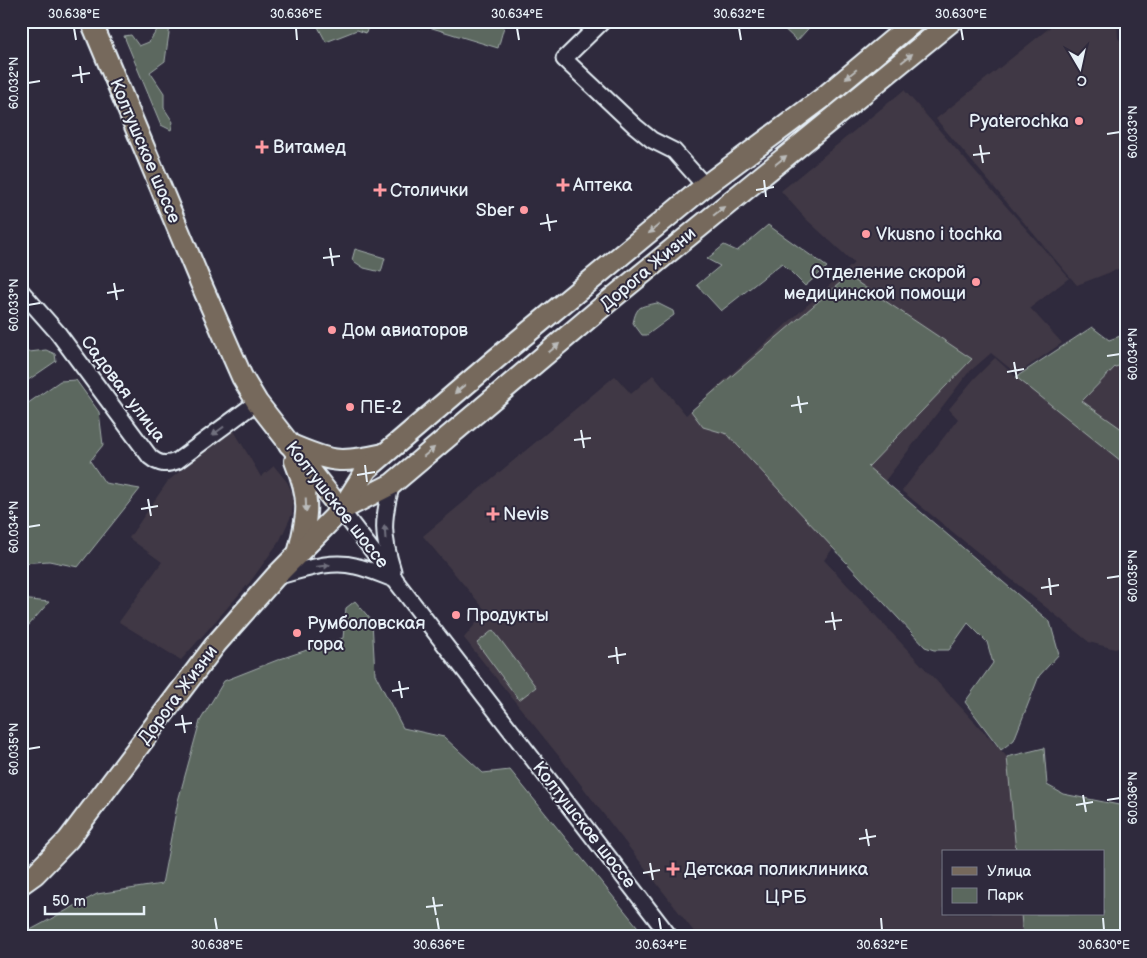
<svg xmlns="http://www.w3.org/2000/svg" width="1147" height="958" font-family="'Balsamiq Sans',sans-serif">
	<rect width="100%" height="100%" fill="#2f2a3d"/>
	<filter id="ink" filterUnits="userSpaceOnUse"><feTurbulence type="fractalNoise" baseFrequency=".02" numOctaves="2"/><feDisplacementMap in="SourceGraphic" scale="10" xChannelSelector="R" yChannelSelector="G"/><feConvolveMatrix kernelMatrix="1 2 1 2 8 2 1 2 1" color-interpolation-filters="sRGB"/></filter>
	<g filter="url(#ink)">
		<g fill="#413945">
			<path d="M1058,21H1117L1118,38L1126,48V266L1077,285L936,119Z"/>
			<path d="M904,90L1069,278L1030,308L1062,343L1017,374L991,353L968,373L824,560L1007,757L1016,852H943V914H1021L1023,937H698L562,760L464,638L486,611L423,536L615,376L631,394L653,375L686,415L854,263L805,218L781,191Z"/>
			<path d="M995,358L1016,377L1082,401L1115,367L1126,364V646L1115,649L1089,642L902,491L958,419L949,409L974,379Z"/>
			<path d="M233,429L261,477L274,466L287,482L292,492L293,503L292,514L280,540L250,582L181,660L119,622L162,562L129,538L168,481Z"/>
		</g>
		<g fill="#5b685e" stroke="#a2acab">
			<path d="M158,21H173L170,26L165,61L150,72L164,93V108L173,122L171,130L161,125L124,36L131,35L139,46L149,42L159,27Z"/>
			<path d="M318,21H370L366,33L357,30L326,42L316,23Z"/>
			<path d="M409,21H504L505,23L498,48Z"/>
			<path d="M780,21H815L797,41L778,23Z"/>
			<path d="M768,225L827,267L805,286L782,263L721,311L697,285L720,266L707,259L724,245L737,251Z"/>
			<path d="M355,249L385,258L381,272L364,268L352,260Z"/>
			<path d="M848,276L972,359L868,467L1050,622L1059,654L1039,676L1014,740L1001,750L965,702L993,663L987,642L968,623L949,650H934L925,647L727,434L703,427L691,411Z"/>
			<path d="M657,303L673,311L674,315L647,335H642L633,323C637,305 640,307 657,303Z"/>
			<path d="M1092,327L1109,340L1126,334V364L1115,367L1082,401L1126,432V465L1016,377Z"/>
			<path d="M46,350L55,354L56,361L21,385V353Z"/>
			<path d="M76,380L99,412L103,445L90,461L105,483L140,489L78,567L49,561L21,563V408L60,381Z"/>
			<path d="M21,599L49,602L21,634Z"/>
			<path d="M355,601L372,621L375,674L403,728L444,737L483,773L510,770L646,937H21V935L97,894L162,884L178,801L200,721L224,681L280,659L343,638L346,608Z"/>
			<path d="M493,630L536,687L519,700L477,643Z"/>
			<path d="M1044,748L1047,785L1063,794L1119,805L1126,802V924L1122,926V937H1023L1021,914H1103V852H1016L1007,757Z"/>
		</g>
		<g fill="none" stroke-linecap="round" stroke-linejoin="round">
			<defs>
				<g id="minor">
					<path d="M603,21L564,59L635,126L652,140L674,151L705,186"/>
					<path d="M21,291L58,333L150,457C160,465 166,465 177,461L257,402"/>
					<path d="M392,484C382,519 382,536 393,571"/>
					<path d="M341,510L670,937"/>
					<path d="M275,577C300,571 330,559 355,566C369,569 382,575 396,580"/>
				</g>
				<g id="major">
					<path d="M91,21L202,286L242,377L257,402L341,510"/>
					<path d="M289,444C331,462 339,464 384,454"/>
					<path d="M295,461C311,500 308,514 298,554"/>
					<path d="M343,509L392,484L615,296L952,21"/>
					<path d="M21,884L35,874L68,840L216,644L275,577L341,510L367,469L497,358L705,186L824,97L915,21"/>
				</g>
			</defs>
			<use href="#minor" stroke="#e8f1f8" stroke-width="19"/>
			<use href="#major" stroke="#e8f1f8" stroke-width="24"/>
			<use href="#minor" stroke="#2f2a3d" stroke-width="15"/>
			<use href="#major" stroke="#76695c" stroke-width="20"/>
		</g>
		<defs><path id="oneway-solid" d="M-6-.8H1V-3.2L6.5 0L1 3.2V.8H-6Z" transform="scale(1.25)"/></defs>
		<g fill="#babbba">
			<use href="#oneway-solid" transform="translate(907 58) rotate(-39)"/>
			<use href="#oneway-solid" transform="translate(851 74) rotate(141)"/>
			<use href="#oneway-solid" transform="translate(781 160) rotate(-39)"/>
			<use href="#oneway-solid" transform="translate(719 211) rotate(-39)"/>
			<use href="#oneway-solid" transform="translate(654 229) rotate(140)"/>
			<use href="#oneway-solid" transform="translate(554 348) rotate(-40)"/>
			<use href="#oneway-solid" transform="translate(460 389) rotate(140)"/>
			<use href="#oneway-solid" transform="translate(429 452) rotate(-40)"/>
			<use href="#oneway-solid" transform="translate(306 505) rotate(88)"/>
		</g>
		<g fill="#70707e">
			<use href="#oneway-solid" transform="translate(218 431) rotate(144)"/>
			<use href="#oneway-solid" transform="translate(385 532) rotate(-94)"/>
			<use href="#oneway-solid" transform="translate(323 566) rotate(-8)"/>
		</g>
	</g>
	<path fill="none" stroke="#e8f1f8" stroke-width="2" d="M74,28L76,40M296,28L297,40M517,28L519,40M739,28L741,40M961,28L963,40M80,66L82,83M72,76L90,73M28,83L40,81M1107,134L1120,132M980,145L983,163M973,155L990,153M764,180L766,197M756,190L774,187M547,214L550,231M540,224L557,221M330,248L333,266M323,258L340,256M114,283L117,300M107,293L124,290M28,305L40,303M1107,356L1120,354M1014,362L1017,379M1007,372L1024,369M798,396L801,413M791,406L808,403M581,430L584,448M574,440L591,438M365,465L367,482M357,475L375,472M148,499L151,516M141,509L158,506M28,527L40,525M1049,578L1051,595M1107,578L1120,576M1041,588L1059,585M832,612L835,630M825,622L842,620M616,647L618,664M608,657L626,654M399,681L402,698M392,691L409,688M182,715L185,733M175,725L192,723M28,749L40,747M1083,795L1086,812M1107,800L1120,798M1076,805L1093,802M866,829L869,846M859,839L876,836M650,863L653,880M643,873L660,870M433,897L436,915M426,907L443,905M215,918L217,930M437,918L439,930M659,918L661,930M881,918L882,930M1103,918L1104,930"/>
	<g fill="#ff9aa2" stroke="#2f2a3d" stroke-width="2">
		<circle cx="1079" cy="121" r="5"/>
		<path d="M259.5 139.5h5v5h5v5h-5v5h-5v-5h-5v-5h5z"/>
		<path d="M560.5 177.5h5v5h5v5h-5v5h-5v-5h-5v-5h5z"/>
		<path d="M377.5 182.5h5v5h5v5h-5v5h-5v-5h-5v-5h5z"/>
		<circle cx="524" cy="210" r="5"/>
		<circle cx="866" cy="234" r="5"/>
		<circle cx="976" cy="282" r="5"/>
		<circle cx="332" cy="330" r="5"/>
		<circle cx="350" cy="407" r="5"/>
		<path d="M490.5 506.5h5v5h5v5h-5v5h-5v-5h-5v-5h5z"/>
		<circle cx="456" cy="615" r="5"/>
		<circle cx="297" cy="633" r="5"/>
		<path d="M670.5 861.5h5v5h5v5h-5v5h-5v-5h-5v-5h5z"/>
	</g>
	<g text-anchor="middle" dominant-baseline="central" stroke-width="4" stroke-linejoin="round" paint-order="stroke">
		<g font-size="18" fill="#e8f1f8" stroke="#2f2a3d" text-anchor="start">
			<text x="1069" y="121" text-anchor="end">Pyaterochka</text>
			<text x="273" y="147">Витамед</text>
			<text x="573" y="185">Аптека</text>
			<text x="390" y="190">Столички</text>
			<text x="514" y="210" text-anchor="end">Sber</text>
			<text x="876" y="234">Vkusno i tochka</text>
			<text x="966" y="272" text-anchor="end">Отделение скорой<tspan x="966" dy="21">медицинской помощи</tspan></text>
			<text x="342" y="330">Дом авиаторов</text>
			<text x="360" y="407">ПЕ-2</text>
			<text x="503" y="514">Nevis</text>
			<text x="466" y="615">Продукты</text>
			<text x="307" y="623">Румболовская<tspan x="307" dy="21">гора</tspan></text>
			<text x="684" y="869">Детская поликлиника</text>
		</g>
		<g font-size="18" fill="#e8f1f8" stroke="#2f2a3d">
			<text transform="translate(145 151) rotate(67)">Колтушское шоссе</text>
			<text transform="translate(648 269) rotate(-40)">Дорога Жизни</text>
			<text transform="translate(123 389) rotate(53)">Садовая улица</text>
			<text transform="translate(337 505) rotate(52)">Колтушское шоссе</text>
			<text transform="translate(178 695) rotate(-53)">Дорога Жизни</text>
			<text transform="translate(584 825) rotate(52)">Колтушское шоссе</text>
		</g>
		<g font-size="19" letter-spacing="1" fill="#e8f1f8" stroke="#2f2a3d">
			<text x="786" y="897">ЦРБ</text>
		</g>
	</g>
	<rect width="1147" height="958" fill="none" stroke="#2f2a3d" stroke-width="55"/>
	<rect x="942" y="850" width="162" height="65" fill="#2f2a3d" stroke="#797a88"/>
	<rect x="952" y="867" width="25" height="8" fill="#76695c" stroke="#797a88"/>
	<text x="987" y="876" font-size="15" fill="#e8f1f8">Улица</text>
	<rect x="952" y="888" width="25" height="15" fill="#5b685e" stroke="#797a88"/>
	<text x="987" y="900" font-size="15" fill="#e8f1f8">Парк</text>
	<g transform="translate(1080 68) rotate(171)" stroke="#2f2a3d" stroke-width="4" paint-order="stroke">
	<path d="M0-4L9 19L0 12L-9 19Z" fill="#e8f1f8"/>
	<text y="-8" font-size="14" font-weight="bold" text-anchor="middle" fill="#e8f1f8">С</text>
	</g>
	<path d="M45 906v8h99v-8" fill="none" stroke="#e8f1f8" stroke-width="2.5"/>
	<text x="52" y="906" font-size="15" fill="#e8f1f8" stroke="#2f2a3d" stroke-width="4" paint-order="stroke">50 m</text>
	<rect x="28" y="28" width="1092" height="902" fill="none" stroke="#e8f1f8" stroke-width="2"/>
	<g font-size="12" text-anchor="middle" fill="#e8f1f8">
		<text x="74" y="18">30.638°E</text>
		<text x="296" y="18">30.636°E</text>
		<text x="517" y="18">30.634°E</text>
		<text x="739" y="18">30.632°E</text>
		<text x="961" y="18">30.630°E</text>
		<text transform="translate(14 83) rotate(-90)" y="4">60.032°N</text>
		<text transform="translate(1133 132) rotate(-90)" y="4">60.033°N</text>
		<text transform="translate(14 305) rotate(-90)" y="4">60.033°N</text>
		<text transform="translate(1133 354) rotate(-90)" y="4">60.034°N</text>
		<text transform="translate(14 527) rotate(-90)" y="4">60.034°N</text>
		<text transform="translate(1133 576) rotate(-90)" y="4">60.035°N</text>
		<text transform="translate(14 749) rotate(-90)" y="4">60.035°N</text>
		<text transform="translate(1133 798) rotate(-90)" y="4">60.036°N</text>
		<text x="217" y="949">30.638°E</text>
		<text x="439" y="949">30.636°E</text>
		<text x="661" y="949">30.634°E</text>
		<text x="882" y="949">30.632°E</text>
		<text x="1104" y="949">30.630°E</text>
	</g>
</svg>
